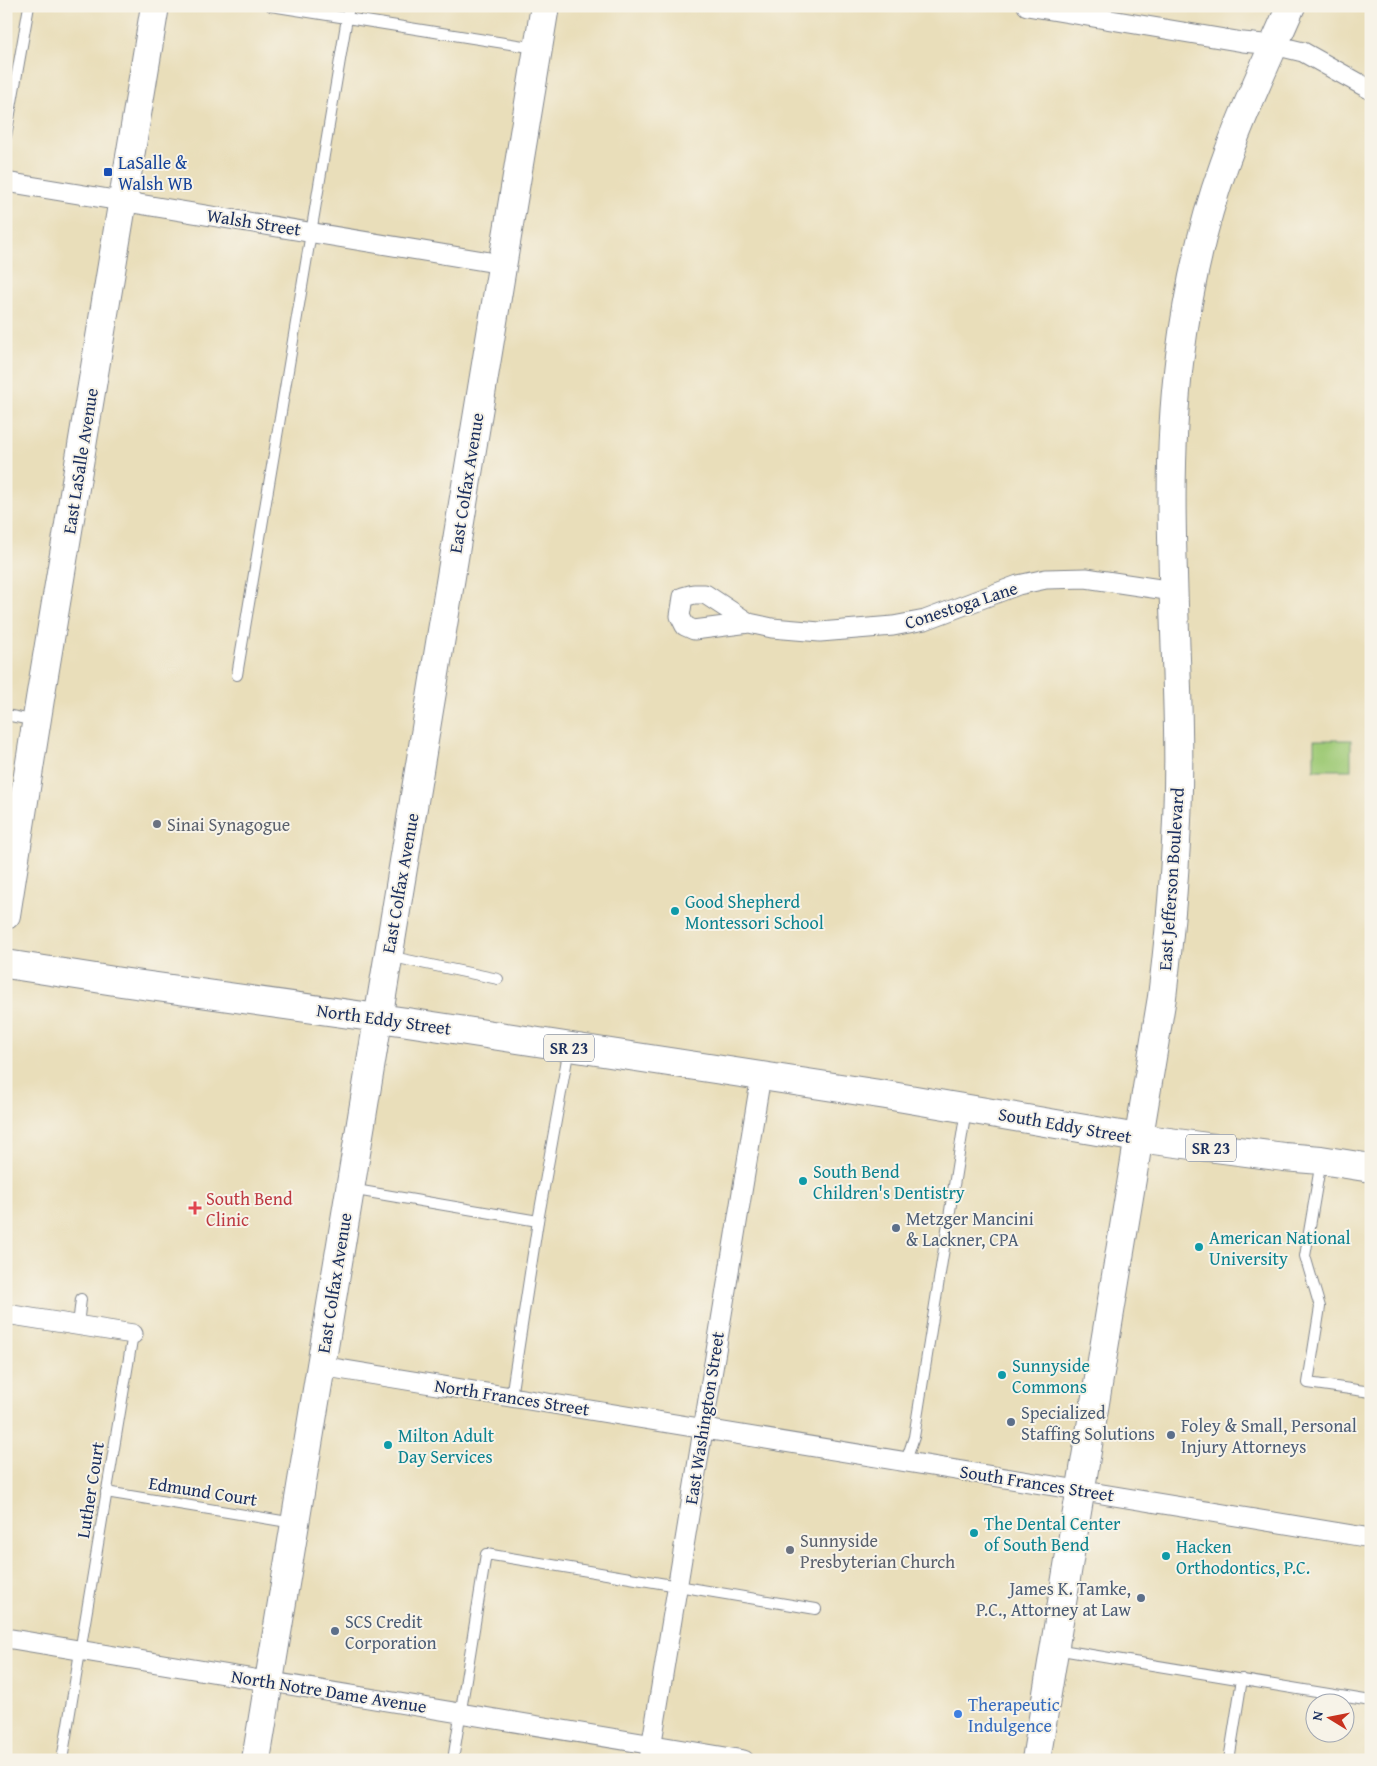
<svg xmlns="http://www.w3.org/2000/svg" width="1377" height="1766" font-family="'Gentium Book Plus',serif">
	<rect width="100%" height="100%" fill="#f7f3e8"/>
	<filter id="ink" filterUnits="userSpaceOnUse"><feTurbulence type="fractalNoise" baseFrequency=".02" numOctaves="2"/><feDisplacementMap in="SourceGraphic" scale="10" xChannelSelector="R" yChannelSelector="G"/><feConvolveMatrix kernelMatrix="1 2 1 2 8 2 1 2 1" color-interpolation-filters="sRGB"/></filter>
	<filter id="wash" filterUnits="userSpaceOnUse"><feTurbulence type="fractalNoise" baseFrequency=".0096" numOctaves="4" result="noise"/><feDisplacementMap in="SourceGraphic" scale="20" xChannelSelector="R" yChannelSelector="G"/><feGaussianBlur stdDeviation="1.12" result="paint"/><feColorMatrix in="noise" values="0 0 0 0 0 0 0 0 0 0 0 0 0 0 0 0 0 1.4 0 .05"/><feComposite in="paint" operator="in"/></filter>
	<g filter="url(#wash)">
		<rect width="100%" height="100%" fill="#e9deba"/>
		<rect fill="#a0cb78" stroke="#5e7d6b" x="1314" y="740" width="37" height="30"/>
	</g>
	<g filter="url(#ink)">
		<g fill="none" stroke-linecap="round" stroke-linejoin="round">
			<defs>
				<g id="lane">
					<path d="M271,6L536,48"/>
					<path d="M6,136L29,6"/>
					<path d="M237,675L349,6"/>
					<path d="M6,715L36,721"/>
					<path d="M388,956L498,979"/>
					<path d="M1321,1161L1305,1256L1320,1307L1308,1383L1371,1392"/>
					<path d="M350,1189L538,1221"/>
					<path d="M78,1325L81,1299"/>
					<path d="M511,1397L538,1221L569,1048"/>
					<path d="M906,1461L914,1437L966,1110"/>
					<path d="M106,1492L294,1523"/>
					<path d="M1055,1649L1371,1701"/>
					<path d="M62,1760L133,1334"/>
					<path d="M453,1760L486,1554L816,1609"/>
					<path d="M1229,1760L1242,1679"/>
				</g>
				<g id="street">
					<path d="M1027,6L1243,42L1274,45L1303,52L1371,90"/>
					<path d="M6,182L502,264"/>
					<path d="M749,623L705,594H694L683,597L680,616L685,626L694,630L749,623L772,628L820,632L893,626L925,620L1018,585L1046,579L1086,578L1173,591"/>
					<path d="M6,1314L133,1334"/>
					<path d="M321,1366L1371,1538"/>
					<path d="M6,1638L744,1760"/>
					<path d="M649,1760L761,1076"/>
				</g>
				<g id="secondary">
					<path d="M6,915L40,699L155,6"/>
					<path d="M1036,1760L1162,997C1173,908 1180,818 1178,729C1176,607 1164,485 1179,363C1187,297 1201,229 1224,165C1243,111 1268,59 1291,6"/>
				</g>
				<g id="primary">
					<path d="M6,964L121,982L407,1022L886,1095L1138,1138L1284,1157L1321,1160L1371,1168"/>
					<path d="M256,1760L545,6"/>
				</g>
			</defs>
			<use href="#lane" stroke="#82868c" stroke-width="12"/>
			<use href="#street" stroke="#82868c" stroke-width="21"/>
			<use href="#secondary" stroke="#82868c" stroke-width="30"/>
			<use href="#primary" stroke="#82868c" stroke-width="30"/>
			<use href="#lane" stroke="#fff" stroke-width="10"/>
			<use href="#street" stroke="#fff" stroke-width="19"/>
			<use href="#secondary" stroke="#fff" stroke-width="28"/>
			<use href="#primary" stroke="#fff" stroke-width="28"/>
		</g>
	</g>
	<rect fill="#1a4fb4" stroke="#f7f3e8" stroke-width="2" x="103" y="167" width="10" height="10" rx="2.5"/>
	<g fill="#6b7280" stroke="#f7f3e8" stroke-width="2">
		<circle cx="157" cy="824" r="5"/>
		<circle cx="790" cy="1550" r="5"/>
	</g>
	<g fill="#0f9aa8" stroke="#f7f3e8" stroke-width="2">
		<circle cx="675" cy="911" r="5"/>
		<circle cx="803" cy="1181" r="5"/>
		<circle cx="1199" cy="1247" r="5"/>
		<circle cx="1002" cy="1375" r="5"/>
		<circle cx="388" cy="1445" r="5"/>
		<circle cx="974" cy="1533" r="5"/>
		<circle cx="1166" cy="1556" r="5"/>
	</g>
	<path fill="#e0444e" stroke="#f7f3e8" stroke-width="2" d="M192.5 1200.5h5v5h5v5h-5v5h-5v-5h-5v-5h5z"/>
	<g fill="#5c6f8a" stroke="#f7f3e8" stroke-width="2">
		<circle cx="896" cy="1228" r="5"/>
		<circle cx="1011" cy="1422" r="5"/>
		<circle cx="1171" cy="1435" r="5"/>
		<circle cx="1141" cy="1598" r="5"/>
		<circle cx="335" cy="1631" r="5"/>
	</g>
	<circle fill="#3f7fe0" stroke="#f7f3e8" stroke-width="2" cx="958" cy="1714" r="5"/>
	<g text-anchor="middle" dominant-baseline="central" stroke-width="4" stroke-linejoin="round" paint-order="stroke">
		<g fill="#f7f3e8" stroke="#5d6a87" stroke-width="1">
			<rect x="544" y="1034.5" width="50" height="27" rx="4"/>
			<rect x="1186" y="1134.5" width="50" height="27" rx="4"/>
		</g>
		<g font-size="16" font-weight="bold" fill="#1b2f5e">
			<text x="569" y="1048">SR 23</text>
			<text x="1211" y="1148">SR 23</text>
		</g>
		<g font-size="18" fill="#164399" stroke="#f7f3e8" text-anchor="start">
			<text x="118" y="162">LaSalle &amp;<tspan x="118" dy="21">Walsh WB</tspan></text>
		</g>
		<g font-size="18" fill="#1b2f5e" stroke="#f7f3e8">
			<text transform="translate(254 222) rotate(9)">Walsh Street</text>
			<text transform="translate(80 461) rotate(-81)">East LaSalle Avenue</text>
			<text transform="translate(466 483) rotate(-81)">East Colfax Avenue</text>
			<text transform="translate(961 605) rotate(-18)">Conestoga Lane</text>
			<text transform="translate(1171 879) rotate(-86)">East Jefferson Boulevard</text>
			<text transform="translate(400 883) rotate(-80)">East Colfax Avenue</text>
			<text transform="translate(384 1019) rotate(8)">North Eddy Street</text>
			<text transform="translate(1065 1125) rotate(10)">South Eddy Street</text>
			<text transform="translate(334 1283) rotate(-81)">East Colfax Avenue</text>
			<text transform="translate(512 1397) rotate(9)">North Frances Street</text>
			<text transform="translate(704 1418) rotate(-81)">East Washington Street</text>
			<text transform="translate(1037 1483) rotate(9)">South Frances Street</text>
			<text transform="translate(90 1490) rotate(-81)">Luther Court</text>
			<text transform="translate(203 1491) rotate(9)">Edmund Court</text>
			<text transform="translate(329 1691) rotate(9)">North Notre Dame Avenue</text>
		</g>
		<g font-size="18" fill="#5b616d" stroke="#f7f3e8" text-anchor="start">
			<text x="167" y="824">Sinai Synagogue</text>
			<text x="800" y="1540">Sunnyside<tspan x="800" dy="21">Presbyterian Church</tspan></text>
		</g>
		<g font-size="18" fill="#0d838f" stroke="#f7f3e8" text-anchor="start">
			<text x="685" y="901">Good Shepherd<tspan x="685" dy="21">Montessori School</tspan></text>
			<text x="813" y="1171">South Bend<tspan x="813" dy="21">Children's Dentistry</tspan></text>
			<text x="1209" y="1237">American National<tspan x="1209" dy="21">University</tspan></text>
			<text x="1012" y="1365">Sunnyside<tspan x="1012" dy="21">Commons</tspan></text>
			<text x="398" y="1435">Milton Adult<tspan x="398" dy="21">Day Services</tspan></text>
			<text x="984" y="1523">The Dental Center<tspan x="984" dy="21">of South Bend</tspan></text>
			<text x="1176" y="1546">Hacken<tspan x="1176" dy="21">Orthodontics, P.C.</tspan></text>
		</g>
		<g font-size="18" fill="#be3a42" stroke="#f7f3e8" text-anchor="start">
			<text x="206" y="1198">South Bend<tspan x="206" dy="21">Clinic</tspan></text>
		</g>
		<g font-size="18" fill="#4e5e75" stroke="#f7f3e8" text-anchor="start">
			<text x="906" y="1218">Metzger Mancini<tspan x="906" dy="21">&amp; Lackner, CPA</tspan></text>
			<text x="1021" y="1412">Specialized<tspan x="1021" dy="21">Staffing Solutions</tspan></text>
			<text x="1181" y="1425">Foley &amp; Small, Personal<tspan x="1181" dy="21">Injury Attorneys</tspan></text>
			<text x="1131" y="1588" text-anchor="end">James K. Tamke,<tspan x="1131" dy="21">P.C., Attorney at Law</tspan></text>
			<text x="345" y="1621">SCS Credit<tspan x="345" dy="21">Corporation</tspan></text>
		</g>
		<g font-size="18" fill="#366cbe" stroke="#f7f3e8" text-anchor="start">
			<text x="968" y="1704">Therapeutic<tspan x="968" dy="21">Indulgence</tspan></text>
		</g>
	</g>
	<rect width="1377" height="1766" fill="none" stroke="#f7f3e8" stroke-width="25"/>
	<g transform="translate(1330 1718) rotate(280)"><circle r="24" fill="#f7f3e8" stroke="#9fa5b1"/>
	<path d="M0-4L9 19L0 12L-9 19Z" fill="#c8321e"/>
	<text y="-8" font-size="14" font-weight="bold" text-anchor="middle" fill="#1b2f5e">N</text>
	</g>
</svg>
